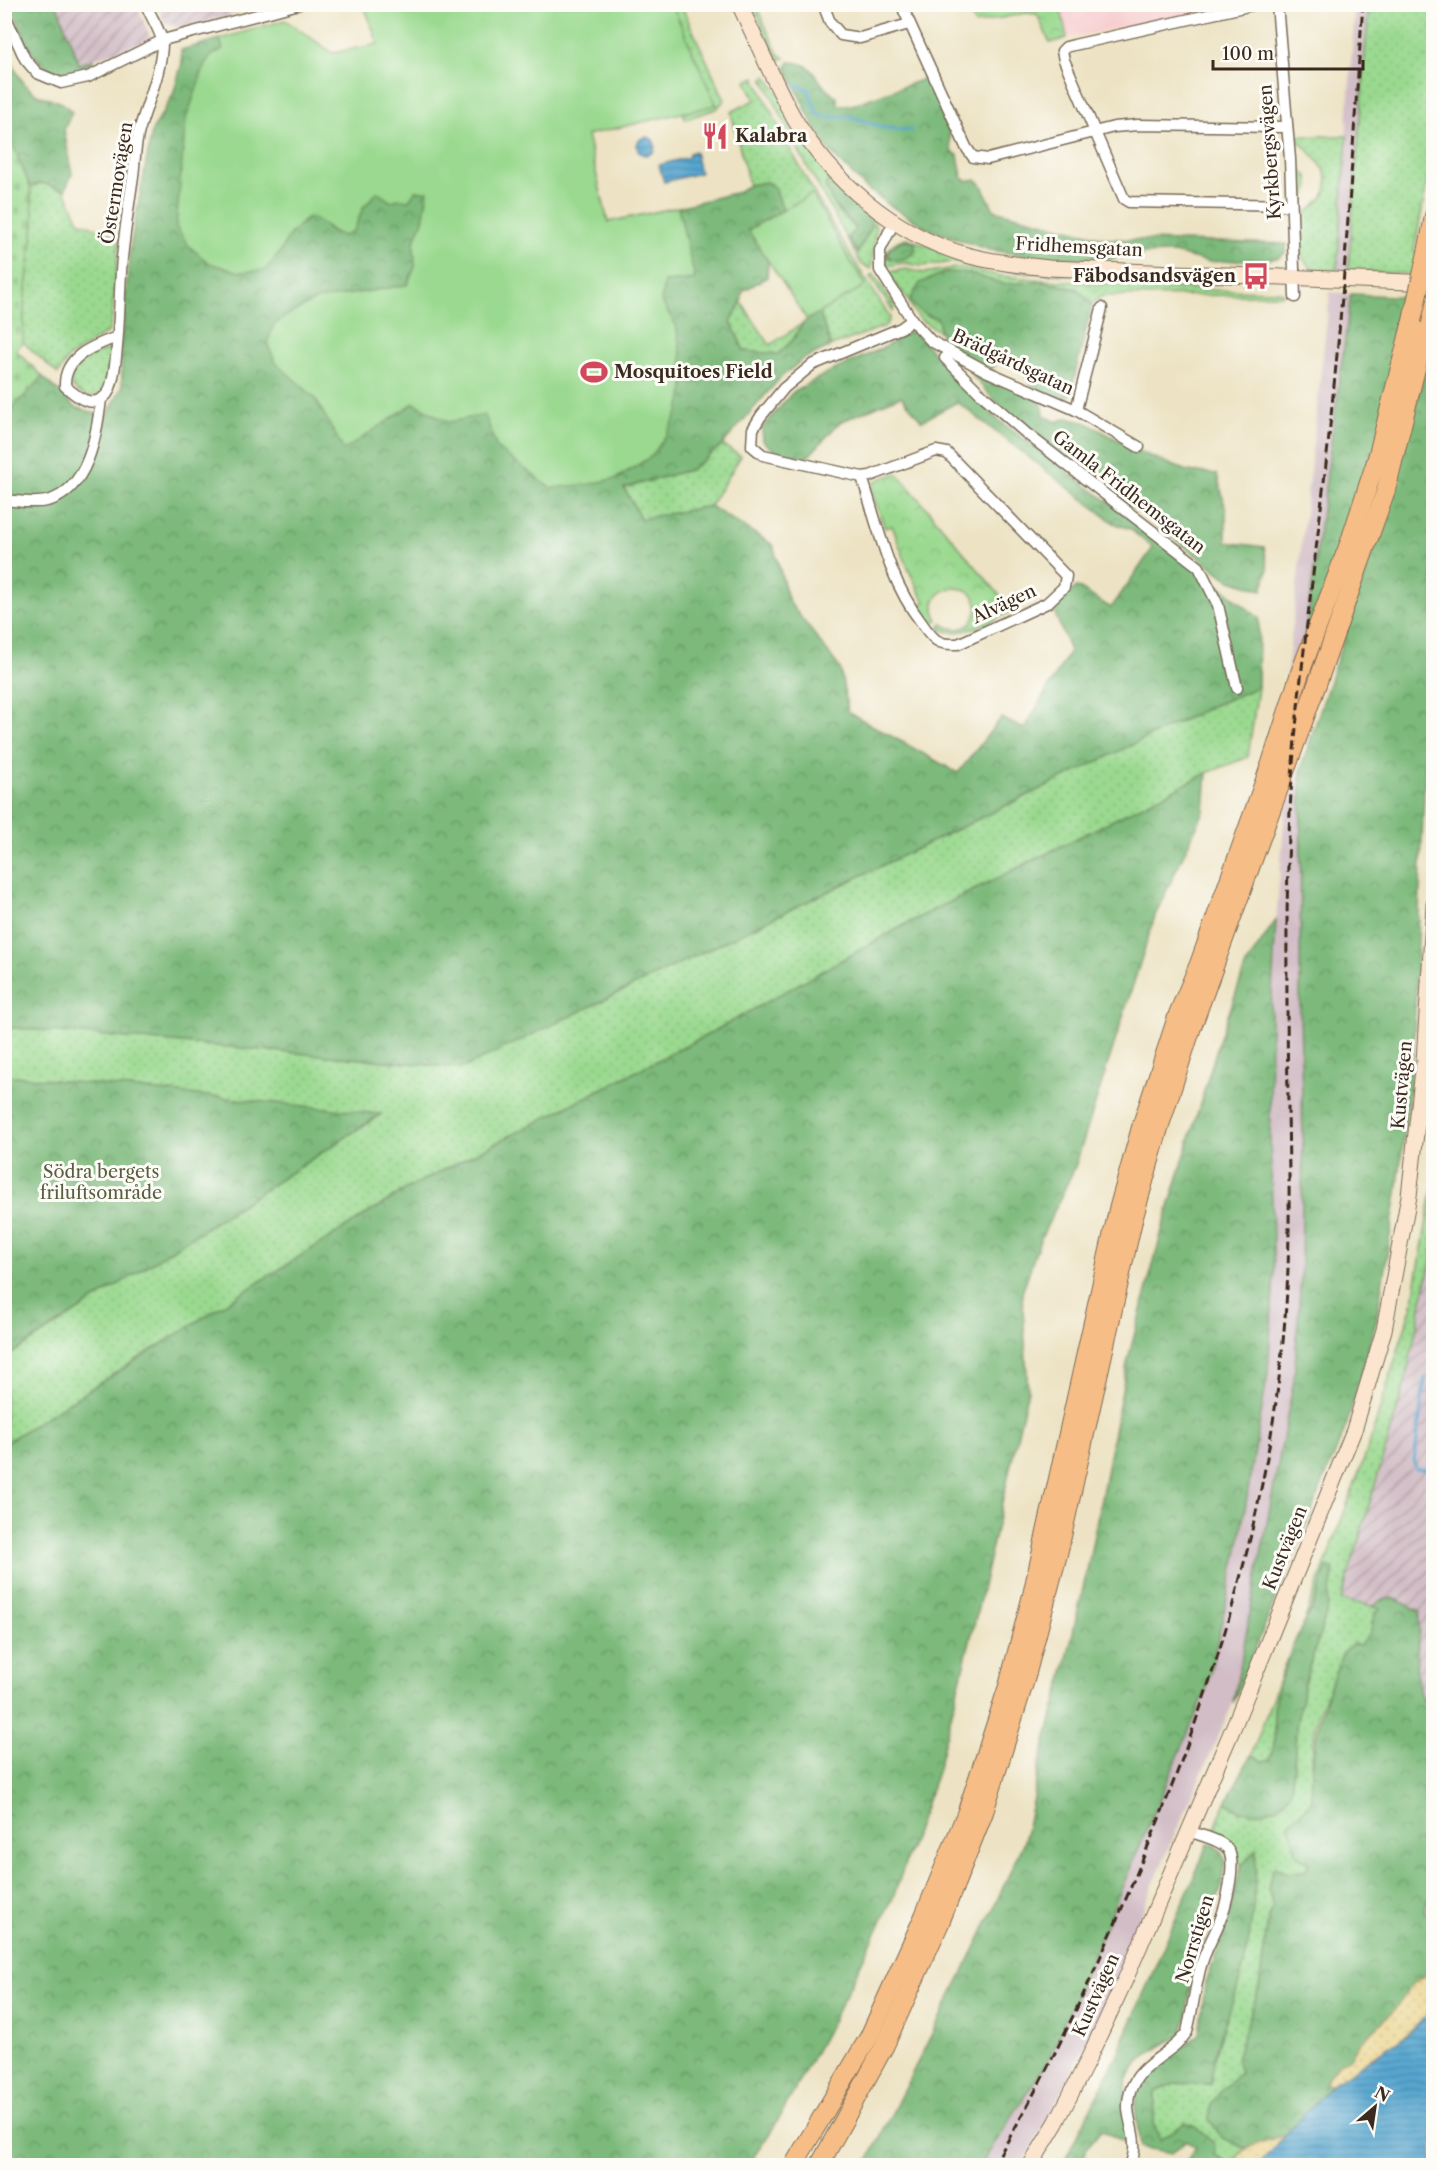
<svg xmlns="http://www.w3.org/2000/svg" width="1438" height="2170" viewBox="0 0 1438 2170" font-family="'Libre Caslon Text',serif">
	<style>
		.built { fill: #f7cfd1 }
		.industrial { fill: url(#industrial-furrows) }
		.railway { fill: #d2bdc6 }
		.grass { fill: url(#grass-dots); stroke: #6a8256; stroke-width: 1.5; fill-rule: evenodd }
		.forest { fill: url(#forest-crowns); stroke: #5b724c; stroke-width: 1.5 }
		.sand { fill: url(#sand-dots); stroke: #94825e; stroke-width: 1.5 }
		.cemetery { fill: url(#cemetery-stones); stroke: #6a8256; stroke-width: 1.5 }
		.park { fill: url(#park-crowns); stroke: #6a8256; stroke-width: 1.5 }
		.garden { fill: #9ad98f; stroke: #6a8256; stroke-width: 1.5 }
		.water { fill: url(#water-rules); stroke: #486877; stroke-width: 1.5 }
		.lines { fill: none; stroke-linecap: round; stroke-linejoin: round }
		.stream { stroke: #56a6d0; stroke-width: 3 }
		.street-casing { stroke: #796b58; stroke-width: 13 }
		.secondary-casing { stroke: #796b58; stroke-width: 17 }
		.highway-casing { stroke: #796b58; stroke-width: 20 }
		.street { stroke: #fff; stroke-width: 10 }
		.secondary { stroke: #fbe5cf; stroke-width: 15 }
		.highway { stroke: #f6be86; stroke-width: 18 }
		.rail { stroke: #3b2a1e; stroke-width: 3; stroke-dasharray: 9 4.5; stroke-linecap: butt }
		.highway-bridge-casing { stroke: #796b58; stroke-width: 20; stroke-linecap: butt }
		.highway-bridge { stroke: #f6be86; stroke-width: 18 }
		.labels { text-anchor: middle; stroke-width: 6; stroke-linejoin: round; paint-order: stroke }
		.poi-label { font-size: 18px; font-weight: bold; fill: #3b2a1e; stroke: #fdfcf7; text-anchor: start }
		.street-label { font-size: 18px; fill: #3b2a1e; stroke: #fdfcf7 }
		.park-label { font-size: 18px; fill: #585f40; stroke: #fdfcf7 }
	</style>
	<defs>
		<pattern id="industrial-furrows" width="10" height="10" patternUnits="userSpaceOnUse" patternTransform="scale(1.5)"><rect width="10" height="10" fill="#d2bdc6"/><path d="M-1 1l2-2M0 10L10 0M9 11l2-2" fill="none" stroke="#ac9aa0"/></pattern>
		<pattern id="grass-dots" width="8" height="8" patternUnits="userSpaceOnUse" patternTransform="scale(1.5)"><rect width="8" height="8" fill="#9ad98f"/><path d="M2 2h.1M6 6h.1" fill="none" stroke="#86ba7b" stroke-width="1.8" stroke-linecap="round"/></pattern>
		<pattern id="forest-crowns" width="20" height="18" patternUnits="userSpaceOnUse" patternTransform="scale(1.5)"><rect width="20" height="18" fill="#7bb97a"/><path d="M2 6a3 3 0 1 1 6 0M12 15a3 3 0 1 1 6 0" fill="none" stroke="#669763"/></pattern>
		<pattern id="sand-dots" width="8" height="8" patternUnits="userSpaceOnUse" patternTransform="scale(1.5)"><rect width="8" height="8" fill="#eeda9e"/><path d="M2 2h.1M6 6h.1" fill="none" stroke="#cdbb88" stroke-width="1.8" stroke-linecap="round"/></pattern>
		<pattern id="cemetery-stones" width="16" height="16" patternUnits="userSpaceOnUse" patternTransform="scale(1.5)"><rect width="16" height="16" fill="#9ad98f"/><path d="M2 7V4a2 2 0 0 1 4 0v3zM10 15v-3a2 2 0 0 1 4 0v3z" fill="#86ba7b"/></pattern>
		<pattern id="park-crowns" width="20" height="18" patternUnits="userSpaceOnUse" patternTransform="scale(1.5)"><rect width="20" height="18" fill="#9ad98f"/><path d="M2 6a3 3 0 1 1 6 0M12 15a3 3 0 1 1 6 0" fill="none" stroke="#86ba7b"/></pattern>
		<pattern id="water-rules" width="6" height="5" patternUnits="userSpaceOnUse" patternTransform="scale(1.5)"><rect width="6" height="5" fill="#56a6d0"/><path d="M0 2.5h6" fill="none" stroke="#4887a8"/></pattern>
	</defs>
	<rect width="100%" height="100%" fill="#fdfcf7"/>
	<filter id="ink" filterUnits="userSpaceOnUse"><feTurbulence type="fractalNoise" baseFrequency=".0167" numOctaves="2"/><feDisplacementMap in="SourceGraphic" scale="12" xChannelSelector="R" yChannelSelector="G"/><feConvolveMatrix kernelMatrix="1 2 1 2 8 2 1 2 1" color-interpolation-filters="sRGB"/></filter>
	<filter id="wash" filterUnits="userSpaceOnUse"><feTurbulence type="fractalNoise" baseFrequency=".008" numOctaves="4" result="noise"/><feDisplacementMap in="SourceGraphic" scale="24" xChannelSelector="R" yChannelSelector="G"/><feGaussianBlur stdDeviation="1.35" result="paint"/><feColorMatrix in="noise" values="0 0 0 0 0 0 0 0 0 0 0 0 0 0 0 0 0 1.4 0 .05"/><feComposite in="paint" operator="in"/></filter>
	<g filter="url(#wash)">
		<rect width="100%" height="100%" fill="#ede3c4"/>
		<polygon class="built" points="1060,5 1233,5 1067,38"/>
		<g class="industrial">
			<polygon points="57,5 137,5 151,39 79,64"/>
			<polygon points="158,5 268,5 190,26 177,27 164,22"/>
			<polygon points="1433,1250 1434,1956 1341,1600 1405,1383"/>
		</g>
		<g class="railway">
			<polygon points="1355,5 1369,5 1348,271 1337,271"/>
			<polygon points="1330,292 1351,294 1303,652 1284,701"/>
			<polygon points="1301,768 1300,1012 1303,1139 1301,1275 1294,1380 1233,1703 1162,1863 1130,1942 1112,1993 1049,2117 1022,2165 981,2166 1049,2058 1206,1691 1238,1550 1268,1373 1274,1275 1270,1134 1271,1010 1276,920 1285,812"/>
		</g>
		<g class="grass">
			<polygon points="672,5 681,5 725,100 716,109 685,119 683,113 716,104"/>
			<polygon points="752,5 756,5 778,54 785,58 778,60 776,57"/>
			<polygon points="1369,5 1433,5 1433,150 1414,252 1433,253 1433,275 1348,271"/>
			<path d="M766 76 874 219 876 229 871 269 861 264 795 144 763 78ZM829 180 867 213 855 250 852 235 856 228 836 209Z"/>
			<path d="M755 77C793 161 839 239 890 317L888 323 883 327 831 346 819 312 866 285 847 256 812 194 783 210 775 188 767 182 749 185 731 112 755 100 746 81Z"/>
			<path d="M1294 136H1347L1337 271C1329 271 1320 272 1313 269 1300 262 1292 231 1302 218 1312 205 1328 200 1327 181 1325 163 1305 148 1294 136Z"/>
			<polygon points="1300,169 1308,177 1309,189 1304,197 1300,199 1296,196 1295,172"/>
			<polygon points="41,183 65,190 79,221 119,238 112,318 109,331 68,358 58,374 23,342 24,304 34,223 30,187"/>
			<path d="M907 238 957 257 1016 270 1218 284 1017 272 955 262 921 266 904 263 887 266C883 250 892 241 907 238ZM902 240 914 242 916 251C907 258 901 261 890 259L887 254 890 249Z"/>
			<polygon points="955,268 966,268 1000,276 1045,280 1213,290 1279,291 1283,293 1282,295 1102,296 1092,304 1077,289 1044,282 1003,284 985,280 927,316 936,318 940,322 940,332 922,321 914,312 908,300 888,275 889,272 906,269 924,273"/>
			<polygon points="873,274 895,305 893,311 870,277"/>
			<polygon points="741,302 770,345 803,323 793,340 778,354 744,351 731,322"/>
			<path d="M109 349 111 352C108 374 105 416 72 387 68 360 88 357 109 349Z"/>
			<polygon points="722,445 741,456 710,506 641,519 624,488 692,469"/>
			<polygon points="1258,687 1248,757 1207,773 908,923 711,1033 408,1188 5,1443 5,1358 380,1115 5,1075 5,1027 463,1068 1212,706"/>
			<path d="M1433 1186V1250L1405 1383 1341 1600 1382 1608C1372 1616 1375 1627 1368 1636 1353 1655 1337 1676 1325 1697 1310 1725 1312 1771 1311 1802L1289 1824 1293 1840 1309 1862 1306 1870 1288 1873 1275 1867 1268 1888 1273 1907 1268 1920 1259 1988 1249 2022 1240 2073 1221 2091 1222 2138 1245 2148 1236 2158 1234 2165 1214 2155 1185 2123 1160 2141 1154 2125 1155 2092 1175 2083 1211 2084 1212 2069 1223 2028 1244 1965 1256 1850 1241 1866 1234 1844 1212 1834 1226 1802 1240 1812 1290 1793 1294 1769 1296 1727 1305 1681 1326 1614 1327 1568 1311 1610 1305 1618 1367 1451 1412 1305Z"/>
			<path d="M1287 1659 1275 1699 1274 1750 1269 1760 1262 1761 1254 1756 1250 1757C1264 1725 1273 1692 1287 1659Z"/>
		</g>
		<g class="forest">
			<path d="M11 5H57L79 64 94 60C89 64 83 69 78 71 36 85 22 32 11 5Z"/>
			<polygon points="220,39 223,49 211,56 279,254 290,234 309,216 318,219 333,234 354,230 363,208 377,192 390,201 399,199 408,201 415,191 428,191 423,221 414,242 415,267 407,285 316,300 300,384 315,398 344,449 414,403 448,422 485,414 497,448 617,478 652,456 684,388 681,354 676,325 661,301 664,282 695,279 678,207 738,192 749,185 766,182 775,188 783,210 748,230 768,261 767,277 743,291 741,302 731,322 744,351 778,354 793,340 803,323 819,312 831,346 803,359 780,378 722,445 692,469 624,488 641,519 710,506 773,545 789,602 840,668 848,712 958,773 1001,718 1024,729 1070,651 1052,606 1077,587 1111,608 1153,548 1130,529 1114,523 957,402 922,421 901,396 840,422 807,458 773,450 763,441 762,428 792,393 827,373 885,347 912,330 997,419 1208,576 1259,618 1258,687 1212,706 463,1068 5,1027 5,415 43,377 75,407 106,417 122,387 121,346 130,248 152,131 173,95 182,63 181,50"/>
			<path d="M4 41C11 60 17 81 35 93 50 102 58 96 72 112L64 130 72 174 65 190 41 183 30 187 5 126Z"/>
			<path d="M789 62C810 63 811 69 822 84 826 90 832 93 837 97L838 105H852L924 79C934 95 945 114 949 132 950 139 950 145 952 152L958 155 962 177 967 181 976 179 981 184 994 210 1107 239 1287 244 1285 253 1278 258 1209 262 1174 253 1135 254 1107 260 1037 257 990 250 957 239 929 229 891 206 866 188 829 151 815 129 786 68Z"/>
			<path d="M829 179C838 188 874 215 871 227 868 236 861 244 858 253L848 238 856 228C842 214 831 204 825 185Z"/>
			<path d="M902 240H908L914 242 916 251C908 258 901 261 891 259L887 254 890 249Z"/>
			<path d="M946 272 969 273 1003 284 1044 282 1077 289 1092 304 1070 396C1058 399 1033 391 1027 378 1021 367 1024 368 1014 358L1000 359 991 370C975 361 946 351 940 332 938 326 941 324 937 318 924 315 916 311 910 300L920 283Z"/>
			<polygon points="1351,294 1433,298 1371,460 1303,652"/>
			<polygon points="1433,341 1433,613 1429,668 1413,1060 1397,1193 1376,1322 1347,1424 1233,1703 1294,1380 1301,1275 1303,1139 1300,1012 1301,768 1392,493"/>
			<polygon points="978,371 1037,398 1043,407 1044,416 1057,422 1067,418 1087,423 1140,452 1187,471 1217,474 1226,510 1226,542 1264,547 1268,569 1262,590 1228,579 1004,411 972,375"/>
			<polygon points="1207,773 1204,811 1156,913 1075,1167 1038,1245 1022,1293 1028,1390 975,1621 937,1772 893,1898 836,2014 774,2127 748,2165 5,2165 5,1443 408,1188 711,1033 908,923"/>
			<polygon points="1276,920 1271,1010 1270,1134 1274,1275 1268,1373 1238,1550 1206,1691 1049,2058 981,2165 866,2165 979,1940 1024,1841 1040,1763 1060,1689 1087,1571 1128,1359 1163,1227 1220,1038 1246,965"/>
			<polygon points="5,1075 381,1114 5,1358"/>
			<path d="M1327 1567 1334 1569 1326 1614 1305 1681 1296 1727 1294 1769 1290 1793 1279 1807C1257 1815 1246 1816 1226 1802L1250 1757 1254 1756 1262 1761 1269 1760C1280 1740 1270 1717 1276 1696 1284 1666 1295 1637 1311 1611 1318 1598 1321 1581 1327 1567Z"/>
			<path d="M1393 1598 1420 1611 1416 1672 1420 1695 1433 1712 1434 1893 1428 1900 1424 1910 1433 1921V1956L1431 1959H1433V1973L1425 1975 1391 2014 1359 2044 1349 2059 1334 2071 1327 2079 1326 2084 1331 2085 1286 2135 1245 2148 1222 2138 1209 2119 1211 2104 1221 2091 1240 2073 1236 2058 1259 1988 1268 1920 1273 1907 1268 1888 1272 1870 1275 1867 1288 1873 1306 1870 1309 1862 1297 1856 1289 1824 1311 1802C1312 1755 1316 1719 1334 1675 1339 1663 1341 1652 1352 1644L1360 1645 1370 1633 1375 1613 1381 1608 1373 1606 1381 1600Z"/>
			<path d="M1208 1844 1215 1845 1221 1851 1225 1860 1221 1889 1191 1977 1187 2016 1181 2035C1118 2068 1121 2078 1130 2145L1101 2130 1087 2148 1079 2165 1062 2166 1114 2062Z"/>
			<path d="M1257 1849C1255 1887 1253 1926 1244 1964 1235 2005 1213 2042 1211 2084L1175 2083 1155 2092 1154 2125 1160 2140 1185 2123 1195 2127 1215 2144 1214 2155 1234 2165H1184L1196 2147 1186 2140 1172 2153 1140 2147 1135 2107 1137 2089 1148 2074 1199 2034 1205 1985 1226 1927 1241 1866Z"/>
		</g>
		<g class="sand">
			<polygon points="1433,1973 1433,2010 1408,2034 1331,2085 1326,2084 1327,2079 1339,2063 1349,2059 1359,2044 1391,2014 1414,1983 1425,1975"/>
			<path d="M1286 2135 1258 2165 1234 2166C1239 2144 1268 2141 1286 2135Z"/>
		</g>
		<polygon class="cemetery" points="5,126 30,187 34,223 24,304 23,342 16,350 43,377 5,415"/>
		<g class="park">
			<polygon points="967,5 1060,5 1067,38 1050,43 1037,14 1025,13 975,24"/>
			<path d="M897 473 1013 611C990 621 965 639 939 629L942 624C953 631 968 631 974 618 992 576 916 580 938 620L934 622C927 620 922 613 918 606L925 602 909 571 892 526 885 528 871 490C873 478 887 477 897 473Z"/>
		</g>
		<g class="garden">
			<path d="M364 5H672L716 105 587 135 608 222 678 207 695 279 664 282 661 301 676 325 681 354 684 387 679 411 666 435 652 456 617 478 590 484 551 488 497 448 485 415 448 422 414 403 344 450 315 398 276 363 267 343 274 325 286 316 316 300 407 285 415 267 414 242 423 221 428 191H415L408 201 399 199 390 201 377 192 363 208 354 230 344 236C327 232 325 220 308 217L290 234 279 254 265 270 240 272 209 263 189 246 176 227 186 119 206 62 211 56 223 49 220 39 285 20 333 53 378 44Z"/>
			<polygon points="812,194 847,256 866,285 807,320 748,230"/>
		</g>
		<g class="water">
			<circle cx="646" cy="146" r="9"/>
			<polygon points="695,151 700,173 664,182 659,165 689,157 689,153"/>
			<polygon points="1433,2010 1433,2165 1258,2165 1331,2085 1408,2034"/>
		</g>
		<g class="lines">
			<g class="stream">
				<polyline points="796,87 800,86 808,89 816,111 819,115 828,117 852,117 884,128 911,130"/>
				<polyline points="1425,1378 1414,1463 1416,1469 1434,1471"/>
				<polyline points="1433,1696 1434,1690"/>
			</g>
		</g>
	</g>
	<g filter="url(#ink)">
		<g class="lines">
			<defs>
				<g id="street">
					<polyline points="823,4 830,22 841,35 860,38 909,24"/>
					<polyline points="901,4 966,147 973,157 988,159 1114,127 1138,125 1286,127"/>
					<polyline points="1257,4 1074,45 1066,47 1062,51 1064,60 1124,199 1129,202 1291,205"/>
					<polyline points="1277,4 1290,159 1295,297"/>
					<polyline points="4,13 25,59 37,73 61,83 88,77 163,40 299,4"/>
					<polyline points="894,222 880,250 880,270 912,320 931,341 988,372 1076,410 1139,447"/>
					<path d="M117 337C93 346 64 356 65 386 76 396 93 411 107 394 120 377 119 284 122 258 125 230 129 203 133 176 135 161 135 145 139 131 147 102 162 72 162 42 162 33 149 14 146 4"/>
					<polyline points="945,358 980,393 1027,434 1199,567 1218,605 1237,688"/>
					<polyline points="1076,410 1102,308"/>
					<path d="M862 477 870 476 936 451 947 453 1066 576 1064 587 1047 603 958 644C950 644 943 645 936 640 930 635 925 628 921 622 889 581 878 526 862 477L763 455 752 446 753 429 761 416 784 388 812 365 901 328 912 320"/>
					<path d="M4 500C18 501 33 504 47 501 88 491 97 434 101 399"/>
					<path d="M1130 2166C1133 2158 1135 2151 1134 2143 1133 2125 1124 2111 1130 2092 1139 2062 1171 2056 1187 2032 1192 2011 1195 1990 1200 1969 1204 1952 1213 1938 1219 1923 1226 1907 1236 1866 1229 1851 1224 1840 1199 1835 1188 1831"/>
				</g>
				<g id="secondary">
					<path d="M739 4C758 43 774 83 795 120 832 181 894 233 963 254 990 262 1021 265 1049 268L1434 283"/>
					<polyline points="1030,2166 1056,2123 1086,2064 1126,1978 1236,1721 1354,1430 1384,1330 1409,1196 1424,1061 1434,904"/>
				</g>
				<g id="highway">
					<polyline points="1428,248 1434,216"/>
					<polyline points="793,2166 869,2037 924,1916 966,1814 984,1760 1008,1686 1032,1595 1118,1210 1142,1124 1178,1014 1199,964 1271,763 1300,673 1349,544 1377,458 1412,321"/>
					<polyline points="819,2166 885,2045 939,1925 984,1812 1025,1680 1058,1554 1133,1220 1159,1128 1192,1027 1317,684 1386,490 1434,295"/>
				</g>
			</defs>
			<use href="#street" class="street-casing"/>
			<use href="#secondary" class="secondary-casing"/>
			<use href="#highway" class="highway-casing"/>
			<use href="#street" class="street"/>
			<use href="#secondary" class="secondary"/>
			<use href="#highway" class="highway"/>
			<path class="rail" d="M993 2166C1049 2072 1094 1975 1136 1875 1212 1694 1270 1515 1285 1318 1291 1247 1289 1177 1288 1106 1287 1002 1285 897 1291 793 1299 663 1320 535 1332 405 1346 272 1353 138 1363 4"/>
			<defs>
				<polyline id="highway-bridge" points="1412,321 1428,248"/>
			</defs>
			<use href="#highway-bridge" class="highway-bridge-casing"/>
			<use href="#highway-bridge" class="highway-bridge"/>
		</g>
	</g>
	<defs>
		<symbol id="restaurant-bare" viewBox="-9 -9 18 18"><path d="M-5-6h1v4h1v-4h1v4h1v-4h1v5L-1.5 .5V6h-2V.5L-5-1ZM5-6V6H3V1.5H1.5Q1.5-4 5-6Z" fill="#d1495b" stroke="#fdfcf7" stroke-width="2.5" paint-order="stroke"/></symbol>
		<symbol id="bus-bare" viewBox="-9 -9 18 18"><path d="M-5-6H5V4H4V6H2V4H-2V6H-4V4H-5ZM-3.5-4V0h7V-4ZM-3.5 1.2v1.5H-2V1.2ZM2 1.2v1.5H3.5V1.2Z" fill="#d1495b" stroke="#fdfcf7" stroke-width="2.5" paint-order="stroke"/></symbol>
		<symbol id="stadium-bare" viewBox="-9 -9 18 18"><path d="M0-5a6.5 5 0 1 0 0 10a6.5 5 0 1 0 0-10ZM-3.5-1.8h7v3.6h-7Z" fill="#d1495b" stroke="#fdfcf7" stroke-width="2.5" paint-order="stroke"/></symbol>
	</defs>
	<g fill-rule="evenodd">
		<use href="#restaurant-bare" x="696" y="117" width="38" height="38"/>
		<use href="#bus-bare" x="1237" y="257" width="38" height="38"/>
		<use href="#stadium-bare" x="575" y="353" width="38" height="38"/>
	</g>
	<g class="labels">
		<g class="poi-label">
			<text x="735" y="142">Kalabra</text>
			<text x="1236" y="282" text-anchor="end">Fäbodsandsvägen</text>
			<text x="614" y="378">Mosquitoes Field</text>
		</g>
		<g class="street-label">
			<text transform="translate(1270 152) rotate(-94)" y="6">Kyrkbergsvägen</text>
			<text transform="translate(117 183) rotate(-81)" y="6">Östermovägen</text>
			<text transform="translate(1079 247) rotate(3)" y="6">Fridhemsgatan</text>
			<text transform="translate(1013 362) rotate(25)" y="6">Brädgårdsgatan</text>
			<text transform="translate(1129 492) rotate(38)" y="6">Gamla Fridhemsgatan</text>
			<text transform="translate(1004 604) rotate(-25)" y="6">Alvägen</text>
			<text transform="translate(1402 1085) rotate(-85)" y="6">Kustvägen</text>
			<text transform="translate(1285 1548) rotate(-68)" y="6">Kustvägen</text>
			<text transform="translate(1195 1939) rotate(-73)" y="6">Norrstigen</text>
			<text transform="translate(1096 1995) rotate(-66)" y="6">Kustvägen</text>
		</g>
		<g class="park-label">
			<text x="101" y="1178">Södra bergets<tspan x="101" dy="21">friluftsområde</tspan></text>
		</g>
	</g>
	<rect width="1438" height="2170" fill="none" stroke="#fdfcf7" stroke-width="24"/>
	<g transform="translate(1375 2107) rotate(29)" stroke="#fdfcf7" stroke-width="4.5" paint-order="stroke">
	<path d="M0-4.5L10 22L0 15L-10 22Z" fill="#3b2a1e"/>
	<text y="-9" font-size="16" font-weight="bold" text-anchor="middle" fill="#3b2a1e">N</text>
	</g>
	<path d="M1213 60v9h150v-9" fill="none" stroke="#3b2a1e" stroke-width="3"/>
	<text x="1222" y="60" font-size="18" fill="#3b2a1e" stroke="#fdfcf7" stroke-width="4.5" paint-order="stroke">100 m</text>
</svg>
